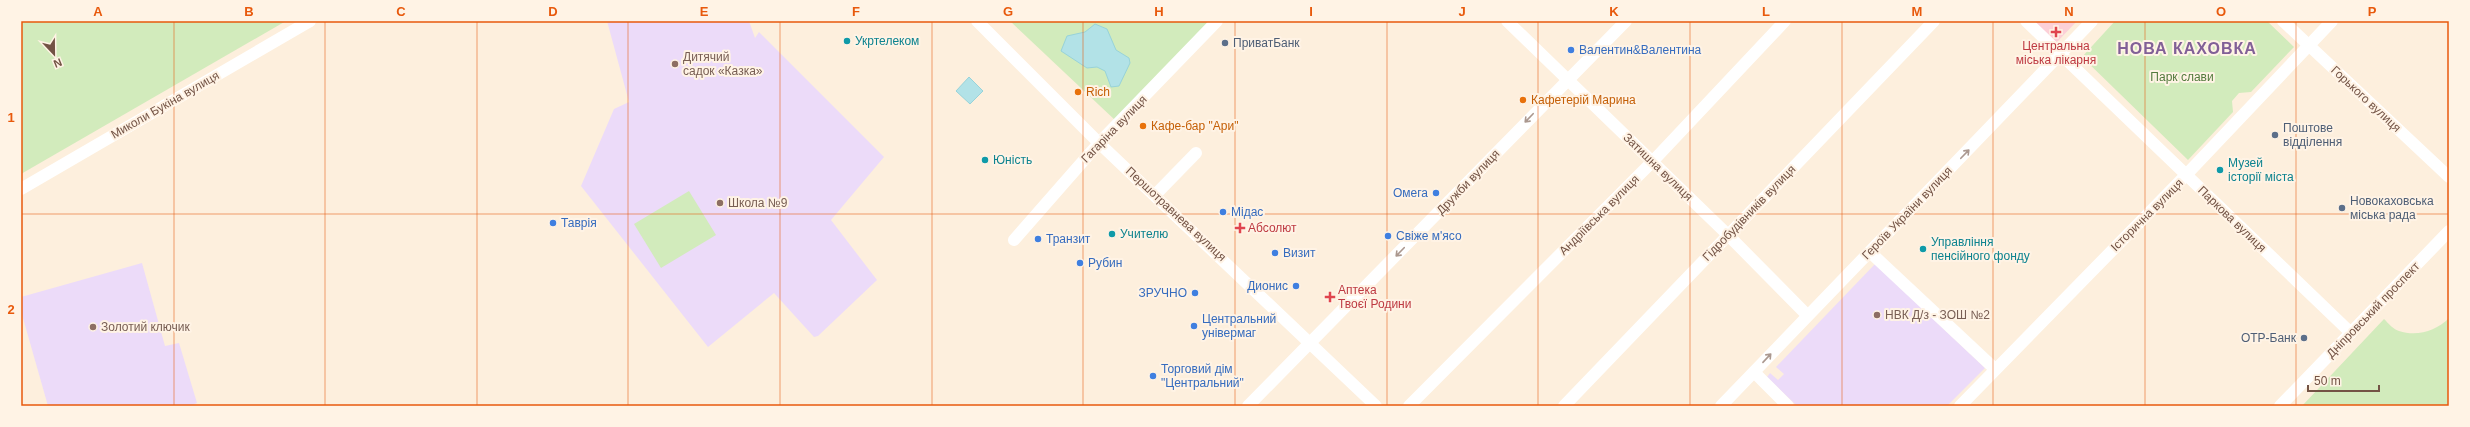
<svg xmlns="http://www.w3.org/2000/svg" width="2470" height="427" viewBox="0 0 2470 427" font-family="Helvetica,sans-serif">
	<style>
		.education { fill: #ecdbf9 }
		.medical { fill: #fcd0d8 }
		.green { fill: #d2ebbc }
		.water { fill: #b2e2e7; stroke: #98d3d9 }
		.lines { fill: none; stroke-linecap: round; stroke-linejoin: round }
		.minor { stroke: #fff; stroke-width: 12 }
		.oneway { stroke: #ab988f }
		.grid { fill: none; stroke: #e8590c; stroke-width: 1; stroke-opacity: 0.55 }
		.health-dot { fill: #e0444e; stroke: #fff3e5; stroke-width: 1.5 }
		.culture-dot { fill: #0f9aa8; stroke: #fff3e5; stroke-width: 1.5 }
		.service-dot { fill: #5c6f8a; stroke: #fff3e5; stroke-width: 1.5 }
		.shop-dot { fill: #3f7fe0; stroke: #fff3e5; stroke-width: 1.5 }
		.education-dot { fill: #8d6e63; stroke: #fff3e5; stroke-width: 1.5 }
		.food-dot { fill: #e8710a; stroke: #fff3e5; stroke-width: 1.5 }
		.labels { text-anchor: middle; stroke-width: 4; stroke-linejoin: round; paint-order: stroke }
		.culture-label { font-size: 12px; fill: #0d838f; stroke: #fff3e5; text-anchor: start }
		.service-label { font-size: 12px; fill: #4e5e75; stroke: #fff3e5; text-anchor: start }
		.health-label { font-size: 12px; fill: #be3a42; stroke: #fff3e5; text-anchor: start }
		.shop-label { font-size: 12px; fill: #366cbe; stroke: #fff3e5; text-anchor: start }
		.education-label { font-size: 12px; fill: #785e54; stroke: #fff3e5; text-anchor: start }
		.park-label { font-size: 12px; fill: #537a3d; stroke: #fff3e5 }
		.food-label { font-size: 12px; fill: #c56008; stroke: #fff3e5; text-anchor: start }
		.street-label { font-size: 12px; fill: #735345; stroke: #fff3e5 }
		.district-label { font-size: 16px; font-weight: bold; letter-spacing: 1px; fill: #816097; stroke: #fff3e5 }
		.neatline { fill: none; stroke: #e8590c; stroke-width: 1.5 }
		.grid-label { font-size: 13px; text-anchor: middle; font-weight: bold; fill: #e8590c }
	</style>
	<rect width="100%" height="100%" fill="#fdefdd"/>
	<g class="education">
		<polygon points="607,21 749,21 755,38 759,32 884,157 831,220 877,280 818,336 814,337 774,293 708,347 581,186 614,109 629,102"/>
		<polygon points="142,263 165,346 179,343 197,403 190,406 48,406 21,311 21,297"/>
		<polygon points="1875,264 1985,368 1947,406 1797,406 1767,377 1770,373 1778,380 1784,374 1776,367"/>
	</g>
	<polygon class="medical" points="2033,21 2077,21 2056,43"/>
	<g class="green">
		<polygon points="21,21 286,21 21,174"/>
		<polygon points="1010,21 1212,21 1116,121"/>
		<polygon points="2115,21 2267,21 2294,47 2251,92 2239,93 2232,101 2233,112 2188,160 2082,57"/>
		<polygon points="689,191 716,235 661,268 634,224"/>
		<path d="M2449 318V406H2302L2384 319C2388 323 2394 330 2399 331 2417 337 2436 331 2449 318Z"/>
	</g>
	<g class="water">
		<polygon points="1095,24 1107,29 1116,50 1129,58 1130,63 1119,86 1111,87 1105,71 1097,67 1087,68 1061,51 1067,36 1085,32"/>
		<polygon points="969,77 983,91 970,104 956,91"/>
	</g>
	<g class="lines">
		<g class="minor">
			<polyline points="977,21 1099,143 1376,406"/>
			<polyline points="1507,21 1728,235 1807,315"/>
			<polyline points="2026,21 2351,333"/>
			<polyline points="2283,21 2449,177"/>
			<polyline points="21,189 310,21"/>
			<polyline points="1156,194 1196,153"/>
			<polyline points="1014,240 1099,143 1217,21"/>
			<polyline points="1870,252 1995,369"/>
			<polyline points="1754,372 1788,406"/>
			<polyline points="1248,406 1626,21"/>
			<polyline points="1409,406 1653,161 1785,21"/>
			<polyline points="1564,406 1934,21"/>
			<polyline points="1721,406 2092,21"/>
			<polyline points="1960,406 2186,175 2332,21"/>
			<polyline points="2280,406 2449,231"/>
		</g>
	</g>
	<defs><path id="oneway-shaft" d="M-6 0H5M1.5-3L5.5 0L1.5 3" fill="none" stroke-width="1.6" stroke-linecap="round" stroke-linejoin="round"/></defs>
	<g class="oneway">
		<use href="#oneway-shaft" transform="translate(1529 118) rotate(134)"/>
		<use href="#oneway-shaft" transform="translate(1965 154) rotate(-46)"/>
		<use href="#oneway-shaft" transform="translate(1400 252) rotate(134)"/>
		<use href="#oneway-shaft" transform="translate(1767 358) rotate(-47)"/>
	</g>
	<path class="grid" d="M174 21V406M325 21V406M477 21V406M628 21V406M780 21V406M932 21V406M1083 21V406M1235 21V406M1387 21V406M1538 21V406M1690 21V406M1842 21V406M1993 21V406M2145 21V406M2296 21V406M21 214H2449"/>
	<g class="health-dot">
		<path d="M2054 26h4v4h4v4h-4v4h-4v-4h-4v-4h4z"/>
		<path d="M1238 222h4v4h4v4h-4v4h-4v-4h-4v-4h4z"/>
		<path d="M1328 291h4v4h4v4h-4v4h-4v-4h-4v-4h4z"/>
	</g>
	<g class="culture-dot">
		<circle cx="847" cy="41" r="4"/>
		<circle cx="985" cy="160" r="4"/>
		<circle cx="2220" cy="170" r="4"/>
		<circle cx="1112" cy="234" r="4"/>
		<circle cx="1923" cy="249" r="4"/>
	</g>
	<g class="service-dot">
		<circle cx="1225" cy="43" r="4"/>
		<circle cx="2275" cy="135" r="4"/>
		<circle cx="2342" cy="208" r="4"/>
		<circle cx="2304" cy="338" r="4"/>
	</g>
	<g class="shop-dot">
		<circle cx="1571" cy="50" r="4"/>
		<circle cx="1436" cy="193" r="4"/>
		<circle cx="1223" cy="212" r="4"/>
		<circle cx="553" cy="223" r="4"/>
		<circle cx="1388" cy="236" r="4"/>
		<circle cx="1038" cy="239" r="4"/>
		<circle cx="1275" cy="253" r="4"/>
		<circle cx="1080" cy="263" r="4"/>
		<circle cx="1296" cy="286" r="4"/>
		<circle cx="1195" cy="293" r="4"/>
		<circle cx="1194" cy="326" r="4"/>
		<circle cx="1153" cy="376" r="4"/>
	</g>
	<g class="education-dot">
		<circle cx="675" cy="64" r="4"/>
		<circle cx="720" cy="203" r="4"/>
		<circle cx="1877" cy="315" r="4"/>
		<circle cx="93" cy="327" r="4"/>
	</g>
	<g class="food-dot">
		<circle cx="1078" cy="92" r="4"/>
		<circle cx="1523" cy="100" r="4"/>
		<circle cx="1143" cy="126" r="4"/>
	</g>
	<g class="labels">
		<g class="culture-label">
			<text x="855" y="45">Укртелеком</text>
			<text x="993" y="164">Юність</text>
			<text x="2228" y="167">Музей<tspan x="2228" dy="14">історії міста</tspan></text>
			<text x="1120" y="238">Учителю</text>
			<text x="1931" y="246">Управління<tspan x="1931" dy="14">пенсійного фонду</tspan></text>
		</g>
		<g class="service-label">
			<text x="1233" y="47">ПриватБанк</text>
			<text x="2283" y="132">Поштове<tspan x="2283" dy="14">відділення</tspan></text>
			<text x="2350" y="205">Новокаховська<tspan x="2350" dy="14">міська рада</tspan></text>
			<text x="2296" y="342" text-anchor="end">ОТР-Банк</text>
		</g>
		<g class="health-label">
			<text x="2056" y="50" text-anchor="middle">Центральна<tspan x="2056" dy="14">міська лікарня</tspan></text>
			<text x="1248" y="232">Абсолют</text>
			<text x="1338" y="294">Аптека<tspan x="1338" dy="14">Твоєї Родини</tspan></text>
		</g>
		<g class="shop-label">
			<text x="1579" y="54">Валентин&amp;Валентина</text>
			<text x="1428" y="197" text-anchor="end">Омега</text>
			<text x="1231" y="216">Мідас</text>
			<text x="561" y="227">Таврія</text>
			<text x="1396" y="240">Свіже м'ясо</text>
			<text x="1046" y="243">Транзит</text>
			<text x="1283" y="257">Визит</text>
			<text x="1088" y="267">Рубин</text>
			<text x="1288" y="290" text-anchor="end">Дионис</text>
			<text x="1187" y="297" text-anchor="end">ЗРУЧНО</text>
			<text x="1202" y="323">Центральний<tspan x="1202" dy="14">універмаг</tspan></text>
			<text x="1161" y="373">Торговий дім<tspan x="1161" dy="14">"Центральний"</tspan></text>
		</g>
		<g class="education-label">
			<text x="683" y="61">Дитячий<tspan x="683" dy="14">садок «Казка»</tspan></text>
			<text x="728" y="207">Школа №9</text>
			<text x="1885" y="319">НВК Д/з - ЗОШ №2</text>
			<text x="101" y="331">Золотий ключик</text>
		</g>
		<g class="park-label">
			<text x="2182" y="81">Парк слави</text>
		</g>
		<g class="food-label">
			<text x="1086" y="96">Rich</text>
			<text x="1531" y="104">Кафетерій Марина</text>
			<text x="1151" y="130">Кафе-бар "Ари"</text>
		</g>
		<g class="street-label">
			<text transform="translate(2366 99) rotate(43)" y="4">Горького вулиця</text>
			<text transform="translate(165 105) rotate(-30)" y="4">Миколи Букіна вулиця</text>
			<text transform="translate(1114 129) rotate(-46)" y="4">Гагаріна вулиця</text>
			<text transform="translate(1658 167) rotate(44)" y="4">Затишна вулиця</text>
			<text transform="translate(1468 182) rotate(-46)" y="4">Дружби вулиця</text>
			<text transform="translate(1749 213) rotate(-46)" y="4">Гідробудівників вулиця</text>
			<text transform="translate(1907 213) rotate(-46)" y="4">Героїв України вулиця</text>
			<text transform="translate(1176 214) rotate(43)" y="4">Першотравнева вулиця</text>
			<text transform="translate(1599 215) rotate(-45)" y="4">Андріївська вулиця</text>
			<text transform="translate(2147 215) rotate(-45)" y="4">Історична вулиця</text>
			<text transform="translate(2232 219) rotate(44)" y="4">Паркова вулиця</text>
			<text transform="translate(2373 310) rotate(-46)" y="4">Дніпровський проспект</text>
		</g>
		<g class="district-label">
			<text x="2187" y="54">НОВА КАХОВКА</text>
		</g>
	</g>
	<rect width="2470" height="427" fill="none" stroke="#fff3e5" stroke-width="44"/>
	<g transform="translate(54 54) rotate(158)" stroke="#fff3e5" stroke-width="3" paint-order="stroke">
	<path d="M0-3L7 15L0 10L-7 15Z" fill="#735345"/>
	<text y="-6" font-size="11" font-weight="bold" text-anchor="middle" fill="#735345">N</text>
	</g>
	<path d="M2308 385v6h71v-6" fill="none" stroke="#735345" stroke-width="2"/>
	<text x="2314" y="385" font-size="12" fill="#735345" stroke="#fff3e5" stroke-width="3" paint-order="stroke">50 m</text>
	<rect x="22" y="22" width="2426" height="383" class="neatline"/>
	<g class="grid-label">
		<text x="98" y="16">A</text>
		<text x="249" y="16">B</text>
		<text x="401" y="16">C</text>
		<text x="553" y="16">D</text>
		<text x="704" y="16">E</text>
		<text x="856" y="16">F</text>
		<text x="1008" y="16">G</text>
		<text x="1159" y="16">H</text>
		<text x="1311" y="16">I</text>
		<text x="1462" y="16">J</text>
		<text x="1614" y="16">K</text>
		<text x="1766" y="16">L</text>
		<text x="1917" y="16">M</text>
		<text x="2069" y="16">N</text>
		<text x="2221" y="16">O</text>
		<text x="2372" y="16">P</text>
		<text x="11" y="122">1</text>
		<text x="11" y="314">2</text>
	</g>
</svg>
